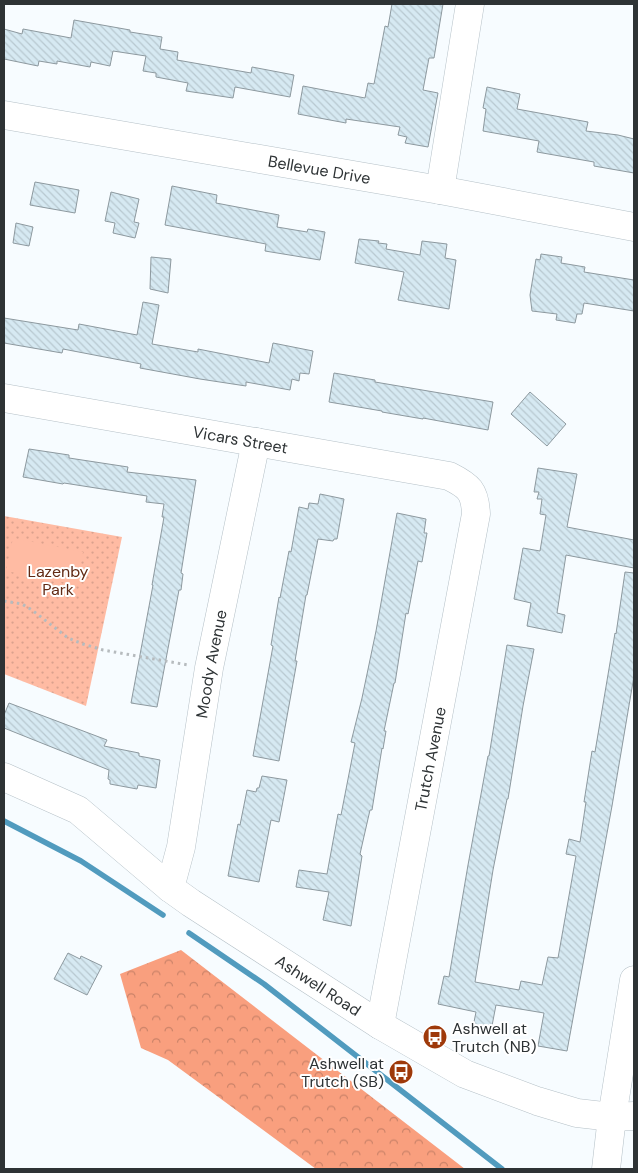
<svg xmlns="http://www.w3.org/2000/svg" width="638" height="1173" viewBox="0 0 638 1173" font-family="'DM Sans',sans-serif">
	<style>
		.forest { fill: url(#forest-crowns) }
		.park { fill: url(#park-dots) }
		.pitch { fill: #ffbba3 }
		.lines { fill: none; stroke-linecap: round; stroke-linejoin: round }
		.stream { stroke: #519bbe; stroke-width: 5.5 }
		.building { fill: url(#building-back-hatch); stroke: #8d999f }
		.minor-casing { stroke: #b5c0c7; stroke-width: 29 }
		.path { stroke: #b6bbbe; stroke-width: 3; stroke-dasharray: 2.5 4; stroke-linecap: butt }
		.minor { stroke: #fff; stroke-width: 28 }
		.labels { text-anchor: middle; stroke-width: 4; stroke-linejoin: round; paint-order: stroke }
		.street-label { font-size: 16px; fill: #2e3335; stroke: #fff }
		.park-label { font-size: 16px; fill: #622a14; stroke: #fff }
		.poi-label { font-size: 16px; fill: #2e3335; stroke: #fff; text-anchor: start }
	</style>
	<defs>
		<pattern id="forest-crowns" width="20" height="18" patternUnits="userSpaceOnUse" patternTransform="scale(1.25)"><rect width="20" height="18" fill="#f99f7e"/><path d="M2 6a3 3 0 1 1 6 0M12 15a3 3 0 1 1 6 0" fill="none" stroke="#ca8268"/></pattern>
		<pattern id="park-dots" width="8" height="8" patternUnits="userSpaceOnUse" patternTransform="scale(1.25)"><rect width="8" height="8" fill="#ffbba3"/><path d="M2 2h.1M6 6h.1" fill="none" stroke="#dba18d" stroke-width="1.8" stroke-linecap="round"/></pattern>
		<pattern id="building-back-hatch" width="6" height="6" patternUnits="userSpaceOnUse" patternTransform="scale(1.25)"><rect width="6" height="6" fill="#d6e9f2"/><path d="M-1 5l2 2M0 0l6 6M5-1l2 2" fill="none" stroke="#b8c8d0"/></pattern>
	</defs>
	<rect width="100%" height="100%" fill="#f7fcff"/>
	<polygon class="forest" points="181,950 465,1169 316,1169 168,1060 141,1048 120,974"/>
	<polygon class="park" points="4,516 122,537 86,706 4,674"/>
	<polygon class="pitch" points="13,538 83,552 77,585 6,571"/>
	<g class="lines">
		<g class="stream">
			<polyline points="4,821 81,861 163,915"/>
			<polyline points="189,933 264,984 502,1169"/>
		</g>
	</g>
	<g class="building">
		<polygon points="392,4 443,4 434,58 429,58 423,90 438,93 428,147 405,143 407,137 398,135 400,127 346,119 346,123 298,114 303,86 365,98 368,83 374,84 385,26 388,27"/>
		<polygon points="74,20 130,30 130,32 162,37 160,49 178,52 177,60 251,73 252,67 294,75 290,97 235,87 233,98 186,91 188,83 156,77 156,73 143,71 146,56 113,51 110,66 91,62 90,67 57,61 57,64 39,61 38,66 4,59 4,29 22,34 23,29 71,38"/>
		<polygon points="487,87 520,94 517,109 588,122 586,131 618,135 634,139 634,173 594,166 594,162 537,152 539,141 483,131 486,109 483,108"/>
		<polygon points="35,182 79,190 75,213 30,205"/>
		<polygon points="172,186 217,195 216,203 279,215 277,227 307,232 308,229 325,232 320,260 265,251 266,244 165,225"/>
		<polygon points="111,192 139,199 134,222 139,223 135,238 113,233 115,223 105,221"/>
		<polygon points="16,223 33,227 29,246 13,243"/>
		<polygon points="359,239 379,241 378,243 387,244 386,249 420,255 422,241 447,244 445,258 456,260 449,309 398,300 404,272 355,263"/>
		<polygon points="541,254 562,257 561,263 585,267 584,272 634,280 634,311 584,303 582,314 577,314 575,323 556,320 557,314 532,311 530,295 536,259 540,260"/>
		<polygon points="151,257 171,259 168,293 150,289"/>
		<polygon points="143,302 159,305 152,344 198,352 198,349 269,363 273,343 313,351 309,374 300,373 299,381 292,379 290,390 246,382 246,386 200,379 140,368 141,364 63,349 62,353 4,343 4,318 78,330 79,324 137,335"/>
		<polygon points="334,373 375,380 375,382 493,402 488,430 423,418 423,419 382,412 382,411 329,402"/>
		<polygon points="530,392 566,424 547,446 511,414"/>
		<polygon points="29,449 69,455 69,458 128,467 127,472 196,480 181,573 183,574 181,590 179,590 157,707 131,703 153,585 152,585 164,517 162,517 164,504 146,502 147,496 64,483 63,484 23,477"/>
		<polygon points="538,468 577,474 567,527 634,540 634,568 566,555 557,613 565,615 562,633 527,626 531,603 514,599 523,548 540,551 546,515 540,514 542,499 537,499 539,492 534,492"/>
		<polygon points="320,494 344,499 337,539 334,539 333,541 318,539 307,595 306,595 295,661 297,661 279,761 253,756 273,646 271,645 279,597 280,598 289,551 291,552 299,507 308,509 309,503 318,504"/>
		<polygon points="397,513 426,519 424,533 427,533 422,562 418,561 408,614 406,613 395,683 394,683 384,731 386,731 383,749 382,748 372,810 370,810 360,854 362,856 351,926 323,920 329,892 296,887 299,870 327,874 338,814 341,815 355,743 351,742 362,698 376,631"/>
		<polygon points="625,572 634,573 634,676 612,806 567,1051 538,1046 544,1013 496,1005 491,1031 473,1027 476,1012 438,1004 444,976 449,977 468,865 488,756 489,756 507,645 534,649 523,706 508,799 507,799 493,870 475,982 519,990 521,981 542,985 548,957 558,958 576,856 566,854 569,839 580,842 586,802 584,802 592,751 595,752 615,633 616,634"/>
		<polygon points="9,703 107,740 104,746 139,753 139,756 160,760 156,788 138,785 137,789 110,784 110,780 108,779 109,770 4,728 4,715"/>
		<polygon points="262,776 287,780 279,822 271,820 259,882 228,876 238,824 240,825 247,790 256,792 257,788 259,788"/>
		<polygon points="68,953 80,959 81,956 102,966 87,995 54,979"/>
	</g>
	<g class="lines">
		<defs>
			<g id="minor">
				<path id="s1" d="M4 115 440 190 634 227"/>
				<polyline points="440,190 470,4"/>
				<path id="s2" d="M4 398 449 476C469 486 475 491 476 514L380 1025"/>
				<path id="s3" d="M4 777 78 810 170 888 191 903 380 1025 465 1074 537 1101 577 1113 612 1117 634 1116"/>
				<path id="s4" d="M170 888 181 847 209 668 256 442"/>
				<polyline points="606,1169 612,1117 634,980"/>
			</g>
		</defs>
		<use href="#minor" class="minor-casing"/>
		<polyline class="path" points="4,601 22,604 32,610 68,638 83,644 103,650 188,665"/>
		<use href="#minor" class="minor"/>
	</g>
	<defs>
		<symbol id="bus-disc" viewBox="-11 -11 22 22"><circle r="9.5" fill="#9e390a" stroke="#fff"/><path d="M-5-6H5V4H4V6H2V4H-2V6H-4V4H-5ZM-3.5-4V0h7V-4ZM-3.5 1.2v1.5H-2V1.2ZM2 1.2v1.5H3.5V1.2Z" fill="#fff"/></symbol>
	</defs>
	<g fill-rule="evenodd">
		<use href="#bus-disc" x="421" y="1023" width="28" height="28"/>
		<use href="#bus-disc" x="387" y="1058" width="28" height="28"/>
	</g>
	<g class="labels">
		<g class="street-label">
			<text dy="6" stroke="none"><textPath href="#s1" startOffset="320">Bellevue Drive</textPath></text>
			<text dy="6" stroke="none"><textPath href="#s2" startOffset="240">Vicars Street</textPath></text>
			<text dy="6" stroke="none"><textPath href="#s4" startOffset="228">Moody Avenue</textPath></text>
			<text transform="translate(430 759) rotate(-79)" y="6">Trutch Avenue</text>
			<text dy="6" stroke="none"><textPath href="#s3" startOffset="379">Ashwell Road</textPath></text>
		</g>
		<g class="park-label">
			<text x="58" y="577">Lazenby<tspan x="58" dy="18">Park</tspan></text>
		</g>
		<g class="poi-label">
			<text x="452" y="1034">Ashwell at<tspan x="452" dy="18">Trutch (NB)</tspan></text>
			<text x="384" y="1069" text-anchor="end">Ashwell at<tspan x="384" dy="18">Trutch (SB)</tspan></text>
		</g>
	</g>
	<rect width="638" height="1173" fill="none" stroke="#2e3335" stroke-width="10"/>
</svg>
